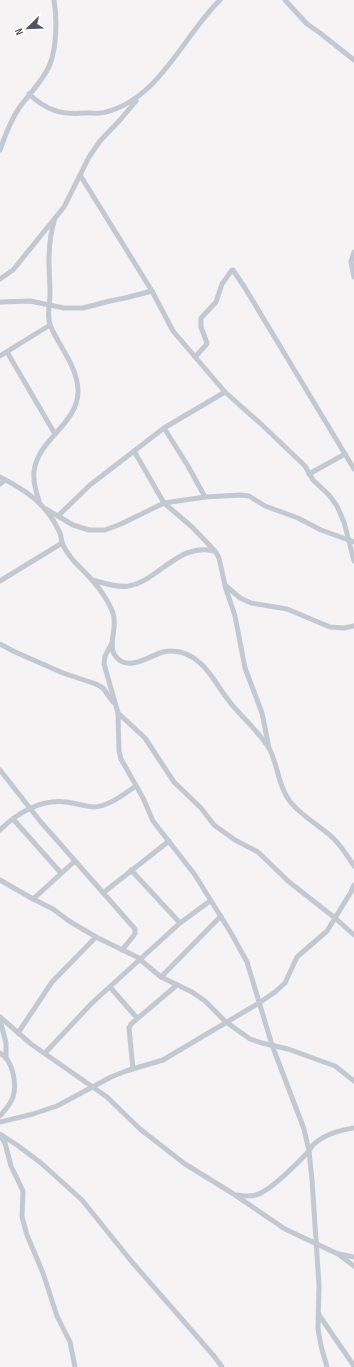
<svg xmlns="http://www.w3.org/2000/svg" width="354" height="1367" viewBox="0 0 354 1367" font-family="'Sofia Sans Condensed',sans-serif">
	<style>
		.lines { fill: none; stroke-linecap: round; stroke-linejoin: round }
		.minor { stroke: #c1cad2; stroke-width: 5 }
	</style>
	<rect width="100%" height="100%" fill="#f5f3f3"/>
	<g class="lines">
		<g class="minor">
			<polyline points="285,0 307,24 320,33 354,60"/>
			<path d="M29 94C47 111 62 115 85 113 92 113 100 114 106 112 160 98 183 36 220 0"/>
			<path d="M0 150C5 136 10 121 19 108 29 94 44 80 50 64 57 46 57 18 54 0"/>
			<polyline points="80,175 152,291 173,331 225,392 261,424 305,466 313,480 329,495 337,506 344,522 354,561"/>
			<polyline points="354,252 351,262 354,277"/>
			<polyline points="0,279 13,270 64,207 89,157 100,141 120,120 136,101"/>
			<polyline points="0,302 30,301 64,308 83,308 110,301 125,298 152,291"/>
			<polyline points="7,352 55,434"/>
			<polyline points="0,356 50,325"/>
			<polyline points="195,357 206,345 207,343 201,327 201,318 216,302 222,284 232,270 233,270 245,288 354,469"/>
			<polyline points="164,428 188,466 205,497"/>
			<polyline points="134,451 164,503 192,527 215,551 219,558 225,585 232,591 240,598 251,603 287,609 330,627 344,628 354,626"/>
			<polyline points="309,474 345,454"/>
			<path d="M0 477C25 490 46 503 59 531 61 534 61 538 62 542 64 549 69 555 73 560 79 567 86 573 92 580 101 590 108 600 113 613 118 627 108 643 114 654 126 674 149 656 163 652 177 649 190 654 200 663 212 673 219 689 229 701 241 717 260 732 270 750 278 766 278 785 289 800 298 814 322 827 334 839 342 847 348 857 354 866"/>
			<polyline points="0,484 5,480"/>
			<path d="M39 501C36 492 33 482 34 472 37 439 79 424 78 390 77 366 60 348 51 327 46 316 50 305 50 294 50 282 49 271 49 260 49 246 51 231 55 218"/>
			<polyline points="46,509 73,525 89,530 105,530 121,524 164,503 205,497 241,495 249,496 265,506 298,518 321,530 354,542"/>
			<polyline points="58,516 90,485 164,428 225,392"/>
			<path d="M92 580C104 583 117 588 129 586 159 580 179 542 214 551"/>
			<polyline points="0,581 62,543"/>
			<polyline points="225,586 235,616 245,668 262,713 269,748"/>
			<polyline points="112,643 105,656 104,664 118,713 119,751 121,759 143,798 153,821 195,875 231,933 247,962 272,1045 304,1129 309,1151 312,1180 319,1285 318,1329 321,1346 327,1367"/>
			<polyline points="0,644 13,651 63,673 96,684 103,688 113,702"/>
			<polyline points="118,713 145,738 174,782 201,808 214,825 235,840 258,852 288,881 335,918 354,935"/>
			<polyline points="0,770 40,821 135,929 135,934 122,950"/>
			<polyline points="13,819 61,873"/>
			<path d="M0 830C17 813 41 799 66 802 74 803 84 806 93 807 108 807 124 794 136 786"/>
			<polyline points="131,870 180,923"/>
			<polyline points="0,880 33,899 53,909 69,921 96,937 137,957 161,977 192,992 205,1001 226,1022 250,1039 262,1043 288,1049 335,1066 354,1081"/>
			<polyline points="103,893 169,841"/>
			<polyline points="33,899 75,861"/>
			<polyline points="161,977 221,916"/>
			<polyline points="110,987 137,1018"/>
			<polyline points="0,1017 31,1044 107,1097 140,1129 185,1164 232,1193 285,1229 338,1254 354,1266"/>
			<polyline points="0,1020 6,1043 6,1058"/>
			<polyline points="18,1033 52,982 96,937"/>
			<path d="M0 1053C13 1060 17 1084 13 1097 11 1104 5 1110 0 1116"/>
			<polyline points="45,1053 92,1003 180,923 210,901"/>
			<polyline points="133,1069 129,1028 131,1024 177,985"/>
			<polyline points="0,1122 33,1114 57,1106 111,1077 126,1071 163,1060 259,1003 275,992 285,983 297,957 327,931 351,892 354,885"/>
			<polyline points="0,1134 17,1145 41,1163 82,1200 132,1262 214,1356 222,1367"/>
			<polyline points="1,1137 5,1143 11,1166 23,1191 22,1217 27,1235 43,1273 57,1316 70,1342 75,1367"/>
			<path d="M237 1195C244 1196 249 1197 256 1195 270 1191 298 1163 308 1152 310 1149 312 1146 314 1144 324 1135 341 1130 354 1128"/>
			<polyline points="339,1254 354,1257"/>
			<polyline points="319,1315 354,1366"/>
		</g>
	</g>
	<g transform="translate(28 28) rotate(247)" stroke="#ffffff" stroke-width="3" paint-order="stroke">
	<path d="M0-3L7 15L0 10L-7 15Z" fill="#4a5661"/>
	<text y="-6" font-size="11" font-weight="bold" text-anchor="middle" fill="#4a5661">N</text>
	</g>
</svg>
